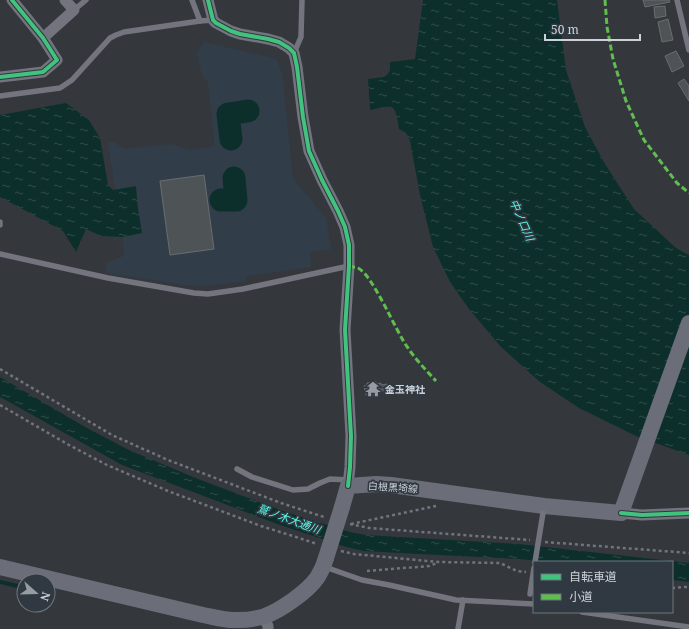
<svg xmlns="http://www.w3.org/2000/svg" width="689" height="629" viewBox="0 0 689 629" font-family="'Noto Serif','Noto Sans JP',serif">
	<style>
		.built { fill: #313e4a }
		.water { fill: url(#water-ripples) }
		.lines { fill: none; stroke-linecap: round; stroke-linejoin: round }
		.stream { stroke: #0d2f2b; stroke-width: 4 }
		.river { stroke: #0d2f2b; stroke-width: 23 }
		.building { fill: #4e5356; stroke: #696d70 }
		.path { stroke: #71747b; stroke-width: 2.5; stroke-dasharray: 3 3; stroke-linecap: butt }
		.lane { stroke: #73747e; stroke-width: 5.5 }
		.street { stroke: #73747e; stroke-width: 11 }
		.secondary { stroke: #6b6e78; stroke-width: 16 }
		.lane-bridge { stroke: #73747e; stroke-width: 5.5 }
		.secondary-bridge { stroke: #6b6e78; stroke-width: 16 }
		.quiet { stroke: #5fbe4e; stroke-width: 3; stroke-dasharray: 6 3; stroke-linecap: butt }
		.cycleway-casing { stroke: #303841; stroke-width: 6 }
		.cycleway { stroke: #40c37c; stroke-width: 4 }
		.labels { text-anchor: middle; stroke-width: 3.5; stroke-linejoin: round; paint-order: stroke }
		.poi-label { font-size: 10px; font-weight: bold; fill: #cdd2d8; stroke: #303841; text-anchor: start }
		.street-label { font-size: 10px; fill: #cdd2d8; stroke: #303841 }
		.water-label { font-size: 11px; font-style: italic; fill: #5cf9e5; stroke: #303841 }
	</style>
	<defs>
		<pattern id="water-ripples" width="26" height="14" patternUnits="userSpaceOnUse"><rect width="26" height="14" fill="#0d2f2b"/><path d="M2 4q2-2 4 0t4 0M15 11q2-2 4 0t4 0" fill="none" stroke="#2f4c49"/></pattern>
	</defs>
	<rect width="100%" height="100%" fill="#34383d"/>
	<polygon class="built" points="204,42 276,59 282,73 293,179 326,218 331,249 310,252 311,267 246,276 246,281 205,286 184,285 107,273 105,263 124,256 123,237 108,143 114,142 124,149 171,144 190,150 215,146 208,82 202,75 197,53"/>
	<g class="water">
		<path d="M423 0H557L566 70 585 127 605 164 634 209 676 248 689 255V455L636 436 579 408 540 382 501 347 469 309 450 282 433 247 420 195 410 141 406 133 399 129C395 102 394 105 370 110L368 79 384 77 388 74 390 70V62L415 59Z"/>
		<polygon points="66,103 89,120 100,138 108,185 113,190 136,186 138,209 142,233 123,237 101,236 86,229 76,252 63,231 0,197 0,115"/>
		<polygon points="0,377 87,428 129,450 198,479 286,512 350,532 366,535 519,544 689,563 689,582 672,580 672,562 547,562 519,559 418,554 364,551 346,547 280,525 122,465 0,397"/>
	</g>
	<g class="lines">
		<polyline class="stream" points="0,582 22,587"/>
		<g class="river">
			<polyline points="231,139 228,114 248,111"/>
			<polyline points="221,200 236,200 234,178"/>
		</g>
	</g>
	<g class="building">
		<polygon points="643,0 669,0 670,2 645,7"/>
		<polygon points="665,6 666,16 655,18 654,7"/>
		<polygon points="668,19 673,40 662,42 658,22"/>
		<polygon points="676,51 684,66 672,72 665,56"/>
		<polygon points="684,79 689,86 689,101 678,83"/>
		<polygon points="204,175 214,249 170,255 160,181"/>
		<polygon points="376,382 377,384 381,383 381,385 387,384 388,390 382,390 383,392 378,393 379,394 369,396 369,395 366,395 364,386 367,385 367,383"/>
	</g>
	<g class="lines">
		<g class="path">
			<polyline points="0,369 112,435 168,460 281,503 324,517"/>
			<polyline points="0,405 69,445 107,465 168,491 261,526 296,537 317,544"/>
			<polyline points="350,524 369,528 530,540"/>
			<polyline points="351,524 436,506"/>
			<polyline points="545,542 689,553"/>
			<polyline points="341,551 354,554 438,562 500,563 517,571 526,572"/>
			<polyline points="367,571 429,566 437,563"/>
			<polyline points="672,588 684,587 689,587"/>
		</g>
		<g class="lane">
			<polyline points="192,0 200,21"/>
			<polyline points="677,0 689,50"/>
			<polyline points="74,10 86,0"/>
			<polyline points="294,53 301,37 302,0"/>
			<polyline points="0,96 60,88 72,80 110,38 116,35 124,32 200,21 213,20"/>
			<polyline points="0,222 0,225"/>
			<polyline points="0,254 108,278 194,293 208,294 243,289 349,266"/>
			<polyline points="237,469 252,477 293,490 308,489 320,483 330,479 349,480"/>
			<polyline points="325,567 362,580 389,585 456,600 534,604"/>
			<polyline points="582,612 689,627"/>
			<polyline points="458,629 463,600"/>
		</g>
		<g class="street">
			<polyline points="208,0 213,20 216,23 231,31 240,34 268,39 279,42 289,48 294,53 297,67 303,117 309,151 322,180 338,211 345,227 349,245 349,266 345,330 351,436 350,467 348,486"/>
			<polyline points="43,38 74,10 65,0"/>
			<polyline points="0,77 43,72 57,60 43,38 12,0"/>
			<polyline points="621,513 642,515 689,513"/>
			<polyline points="263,616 268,626 268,629"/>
		</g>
		<g class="secondary">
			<polyline points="342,507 348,486 376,484 391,485 544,506 621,513 689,323"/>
			<path d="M0 567 203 615C214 617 226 621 237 620 246 620 256 619 265 616 281 610 307 592 317 578 321 572 324 565 326 558"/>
		</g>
		<g class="lane-bridge">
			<polyline points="535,562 543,513"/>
			<polyline points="530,594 534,568"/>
		</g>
		<polyline class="secondary-bridge" points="326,558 342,507"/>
		<g class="quiet">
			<polyline points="605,0 607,27 613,59 626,101 644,140 677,183 689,193"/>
			<path d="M349 266C352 267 356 267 358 268 373 275 396 332 408 348 416 360 426 370 436 381"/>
		</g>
		<defs>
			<g id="cycleway">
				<polyline points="208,0 213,20 216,23 231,31 240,34 268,39 279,42 289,48 294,53 297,67 303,117 309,151 322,180 338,211 345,227 349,245 349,266 345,330 351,436 350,467 348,486"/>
				<polyline points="0,77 43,72 57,60 43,38 12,0"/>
				<polyline points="621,513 642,515 689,513"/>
			</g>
		</defs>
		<use href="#cycleway" class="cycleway-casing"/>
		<use href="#cycleway" class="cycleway"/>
	</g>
	<defs>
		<symbol id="temple-bare" viewBox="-9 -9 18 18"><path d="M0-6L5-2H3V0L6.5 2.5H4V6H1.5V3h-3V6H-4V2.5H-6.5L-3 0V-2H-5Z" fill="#979ca2" stroke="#303841" stroke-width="2.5" paint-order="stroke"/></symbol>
	</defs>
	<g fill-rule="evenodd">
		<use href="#temple-bare" x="362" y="378" width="22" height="22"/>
	</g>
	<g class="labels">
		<g class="poi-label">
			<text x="385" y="393">金玉神社</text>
		</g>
		<g class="street-label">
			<text transform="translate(393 487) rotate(4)" y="4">白根黒埼線</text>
		</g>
		<g class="water-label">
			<text transform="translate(522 220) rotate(66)" y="4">中ノ口川</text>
			<text transform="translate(289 519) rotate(20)" y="4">鷲ノ木大通川</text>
		</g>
	</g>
	<rect x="533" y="561" width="140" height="52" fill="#303841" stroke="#6f767d"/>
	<rect x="541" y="574" width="20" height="6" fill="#40c37c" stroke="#6f767d"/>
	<text x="569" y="581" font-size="12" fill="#cdd2d8">自転車道</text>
	<rect x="541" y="594" width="20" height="6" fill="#5fbe4e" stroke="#6f767d"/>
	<text x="569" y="601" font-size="12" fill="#cdd2d8">小道</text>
	<g transform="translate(36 593) rotate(110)"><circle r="19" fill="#303841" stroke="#6f767d"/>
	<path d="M0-3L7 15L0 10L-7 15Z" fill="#979ca2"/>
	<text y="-6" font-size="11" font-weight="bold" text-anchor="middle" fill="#cdd2d8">N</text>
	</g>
	<path d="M545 34v6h95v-6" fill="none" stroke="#cdd2d8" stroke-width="2"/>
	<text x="551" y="34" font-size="12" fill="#cdd2d8" stroke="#303841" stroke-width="3" paint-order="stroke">50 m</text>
</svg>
